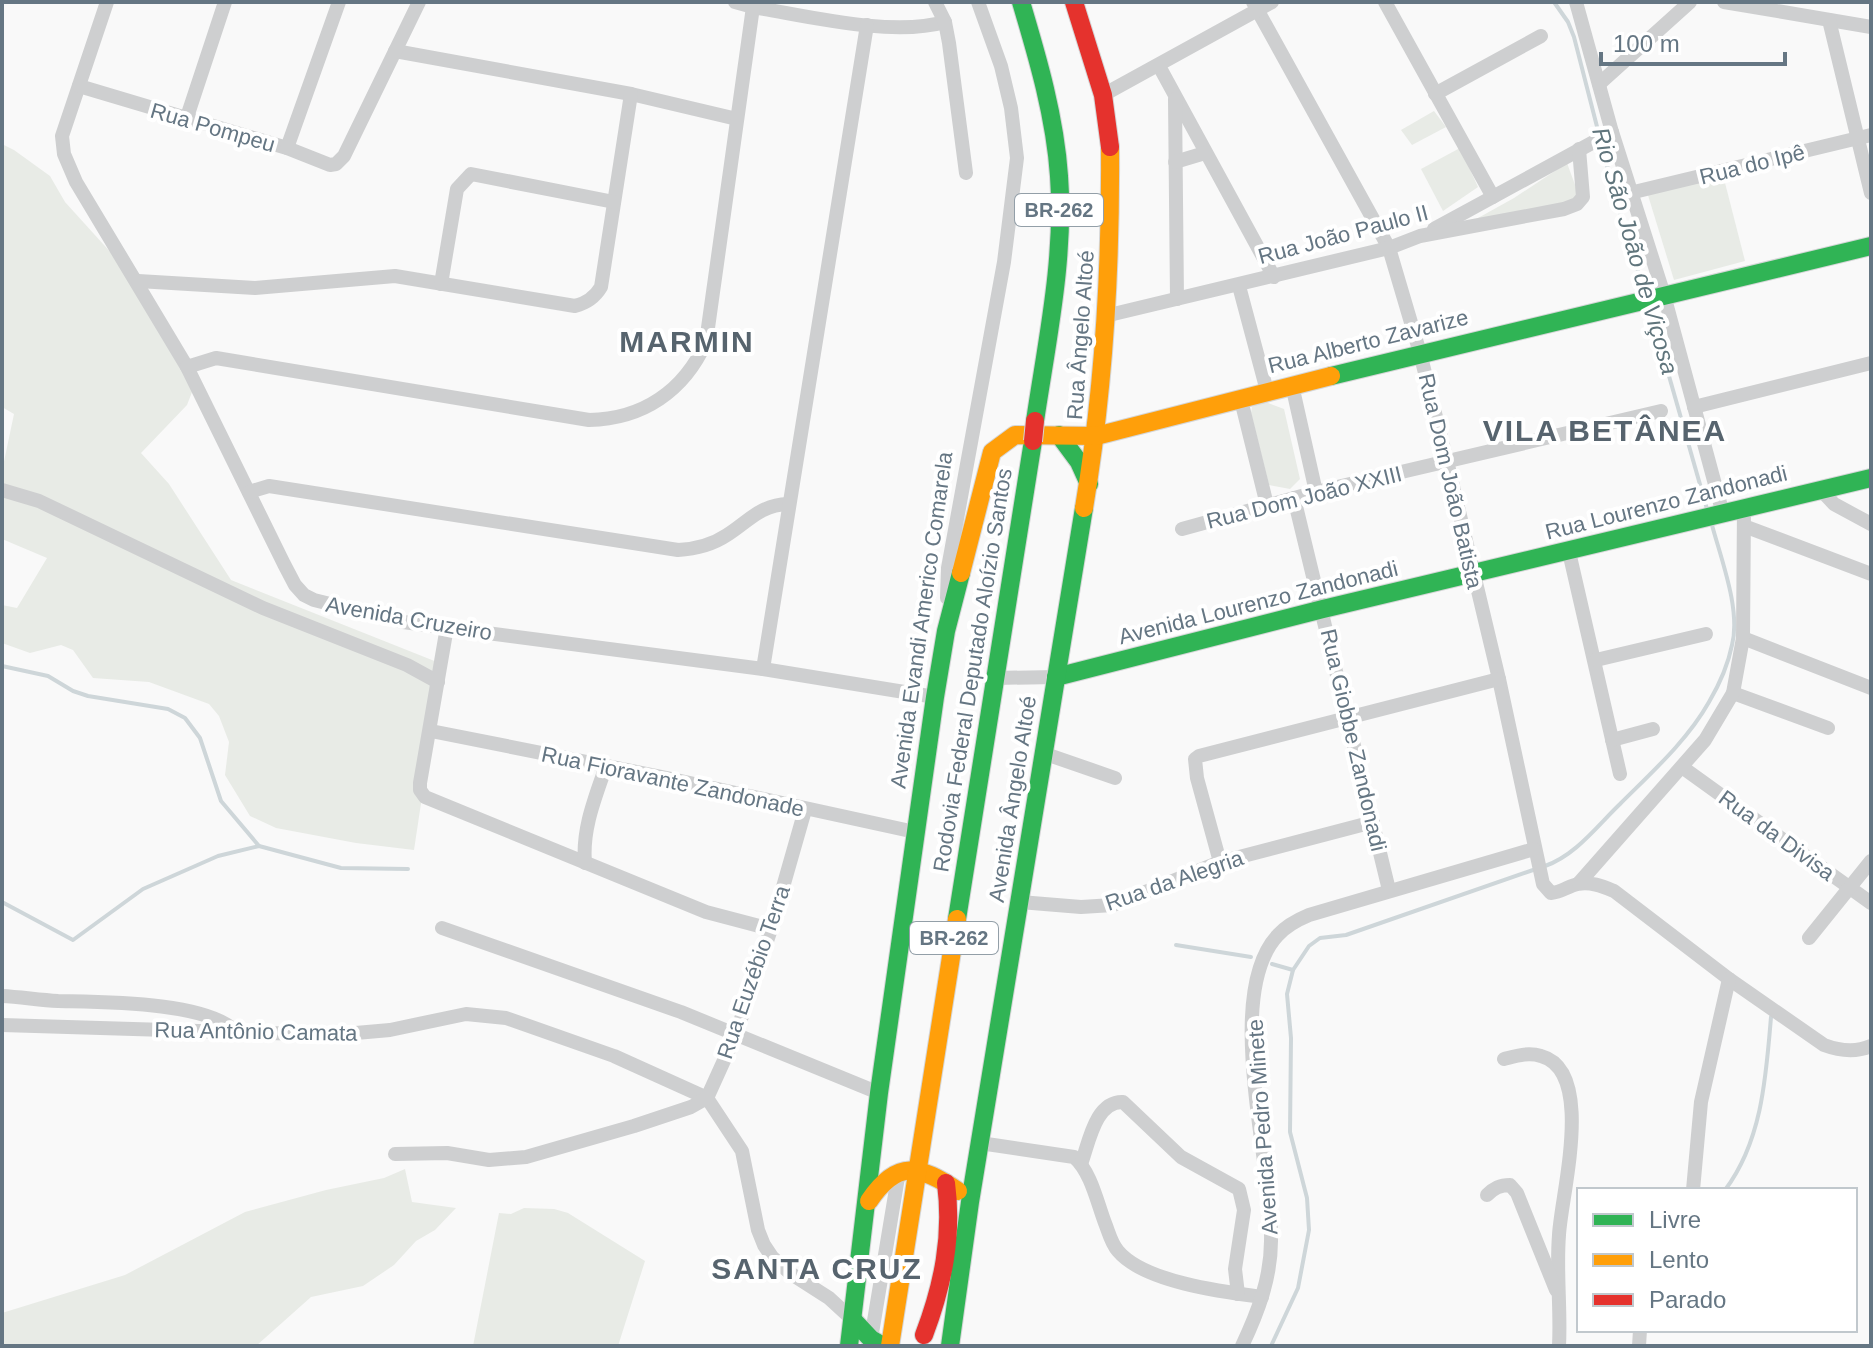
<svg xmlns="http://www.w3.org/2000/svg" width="1873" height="1348" viewBox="0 0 1873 1348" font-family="Arial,sans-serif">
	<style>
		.green { fill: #e8ebe6 }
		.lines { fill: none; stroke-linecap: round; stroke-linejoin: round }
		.stream { stroke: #ced6d9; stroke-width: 4 }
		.fast-casing { stroke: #d5d6d7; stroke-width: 20 }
		.slow-casing { stroke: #d5d6d7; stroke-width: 20 }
		.jam-casing { stroke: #d5d6d7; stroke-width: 20 }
		.street { stroke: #cecfd0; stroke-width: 14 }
		.fast { stroke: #30b455; stroke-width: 18 }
		.slow { stroke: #ff9f0a; stroke-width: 18 }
		.jam { stroke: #e5322d; stroke-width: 18 }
		.jam-bridge-casing { stroke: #d5d6d6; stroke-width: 20; stroke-linecap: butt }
		.jam-bridge { stroke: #e5322d; stroke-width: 18 }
		.labels { text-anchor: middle; stroke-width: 8; stroke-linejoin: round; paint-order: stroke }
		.shield { fill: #fff; stroke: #939fa8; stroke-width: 2 }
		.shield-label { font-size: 20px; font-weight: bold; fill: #657683 }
		.street-label { font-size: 22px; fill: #657683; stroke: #fff }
		.water-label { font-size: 24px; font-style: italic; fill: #60757c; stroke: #fff }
		.district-label { font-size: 30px; font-weight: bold; letter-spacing: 2px; fill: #57646e; stroke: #fff }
	</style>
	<rect width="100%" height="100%" fill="#f9f9f9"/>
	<g class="green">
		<polygon points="1434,111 1446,127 1412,145 1401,130"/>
		<polygon points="2,144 14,150 50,176 65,202 123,266 194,387 187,405 141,453 169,484 231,580 442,664 414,850 356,843 276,828 250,816 225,775 229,742 219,716 209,704 149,682 93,678 73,650 61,645 30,653 2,643 2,605 17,608 47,558 2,539 2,471 14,414 2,407"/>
		<polygon points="1460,148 1478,187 1443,211 1421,169"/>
		<polygon points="1567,163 1578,193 1576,200 1469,223 1514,198"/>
		<polygon points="1723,175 1745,261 1674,280 1647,192"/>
		<polygon points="1263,401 1284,409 1300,479 1290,489 1269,485 1251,413 1252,407"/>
		<polygon points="405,1169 412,1202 456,1208 435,1230 416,1241 394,1265 363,1286 311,1297 256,1346 2,1346 2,1313 125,1275 245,1212 326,1190 384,1178"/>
		<polygon points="524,1208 554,1209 568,1213 645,1261 618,1346 473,1346 499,1213 511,1214"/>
	</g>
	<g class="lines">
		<g class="stream">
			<polyline points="1554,2 1568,22 1574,37 1613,189 1645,294"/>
			<polyline points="1649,306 1707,509"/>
			<polyline points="2,666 48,676 73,691 88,696 168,709 185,718 200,738 221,801 259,846"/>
			<path d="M1545 866C1576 855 1597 826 1620 804 1651 773 1687 741 1709 702 1719 685 1728 665 1732 645 1741 610 1721 559 1712 525"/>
			<polyline points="2,902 73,940 143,889 218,856 259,846 341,868 408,869"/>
			<polyline points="1176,945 1251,957"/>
			<polyline points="1272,964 1293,970"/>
			<path d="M1725 1190C1762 1141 1766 1077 1771 1017"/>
			<polyline points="1271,1346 1298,1288 1309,1230 1307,1198 1290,1132 1291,1038 1287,994 1293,970 1309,946 1320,938 1346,935 1536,869"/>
		</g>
		<defs>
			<g id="fast">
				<path d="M1021 2C1038 59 1055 117 1059 176 1065 258 1047 340 1035 421"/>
				<polyline points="1331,376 1871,246"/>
				<polyline points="1059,435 1079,462 1089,484"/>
				<polyline points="1056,677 1323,609 1871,478"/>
				<polyline points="957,919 1033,441"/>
				<polyline points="853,1320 871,1339 883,1346"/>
				<polyline points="849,1346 879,1093 935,697 946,631 961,573"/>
				<polyline points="950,1346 970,1202 1084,508"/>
			</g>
			<g id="slow">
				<path d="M1084 508C1104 389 1111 267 1110 147"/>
				<polyline points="961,573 992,452 1015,435 1096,436 1331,376"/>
				<path d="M869 1201C897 1159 920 1165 958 1191"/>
				<polyline points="890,1346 957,919"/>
			</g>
			<g id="jam">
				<polyline points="1074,2 1103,95 1110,147"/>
				<path d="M924 1335C943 1285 953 1236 946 1183"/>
			</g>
		</defs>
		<use href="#fast" class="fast-casing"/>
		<use href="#slow" class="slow-casing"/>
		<use href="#jam" class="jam-casing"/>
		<g class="street">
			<polyline points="107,2 62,136 64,154 76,182 187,367 284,564 295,585 304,595 314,600 403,622 763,669 935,697"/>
			<path d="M735 2 753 7C808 16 891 37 945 22"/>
			<polyline points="935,2 945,22 949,43 966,173"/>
			<path d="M1253 2 1389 248 1420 353 1447 461 1499 679 1543 884 1551 893C1562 892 1568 886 1578 884 1590 881 1604 887 1614 891L1729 979 1824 1045C1840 1051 1855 1053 1871 1046"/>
			<polyline points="1385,2 1493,197"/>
			<polyline points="1576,2 1612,132 1664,295 1723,514"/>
			<polyline points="1724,2 1871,27"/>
			<polyline points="1829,20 1871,193"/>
			<polyline points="395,51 631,94 737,119"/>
			<polyline points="1159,66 1274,277"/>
			<polyline points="1599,84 1690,2"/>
			<polyline points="79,86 287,148 330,165 336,164 344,156 419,2"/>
			<polyline points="1435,94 1541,36"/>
			<polyline points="1103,95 1272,2"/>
			<polyline points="1175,99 1177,299"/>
			<polyline points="186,120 225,2"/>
			<polyline points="287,148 339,2"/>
			<polyline points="1175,162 1205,153"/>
			<polyline points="1634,192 1871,135"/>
			<polyline points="1434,229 1612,132"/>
			<path d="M138 281 255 288 395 276 575 306C587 303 595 297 601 287L631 94"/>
			<polyline points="441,284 457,189 471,174 614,202"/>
			<polyline points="1239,286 1267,391"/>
			<polyline points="1105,316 1389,248 1420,236 1564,209 1577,204 1583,197 1579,149"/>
			<path d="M187 367 216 358 589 420C643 419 684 391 706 342L753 7"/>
			<polyline points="1292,385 1316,492"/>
			<polyline points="1241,400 1267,505"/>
			<polyline points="1694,407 1871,363"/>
			<polyline points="1820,489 1834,504 1871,524"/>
			<polyline points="2,490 39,501 263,608 407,665 438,682"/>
			<path d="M249 492 269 486 678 550C696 549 712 545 727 535 749 521 760 505 788 504"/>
			<polyline points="1294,498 1389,890"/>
			<polyline points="1744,526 1871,574"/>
			<polyline points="1182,529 1316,492 1661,411"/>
			<polyline points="1569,552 1620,774"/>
			<polyline points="947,598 948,568 1004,262 1017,158 1011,108 1001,66 978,2"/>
			<polyline points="447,627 420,783 420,790 425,797 706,912 771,929"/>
			<polyline points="1743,638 1871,688"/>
			<polyline points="1596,660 1706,634"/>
			<polyline points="763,669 867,25"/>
			<polyline points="995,678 1056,677"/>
			<polyline points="1733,693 1828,728"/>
			<polyline points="431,731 667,778 915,832"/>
			<polyline points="1612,740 1653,729"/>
			<polyline points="1043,753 1115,778"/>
			<polyline points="1682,767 1871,903"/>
			<polyline points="1220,862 1197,778 1195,759 1199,756 1499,679"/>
			<path d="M585 863C582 829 595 798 606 766"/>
			<polyline points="1579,883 1705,740 1733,693 1743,638 1744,508"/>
			<polyline points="1020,902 1081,907 1113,905 1220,862 1373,822"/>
			<polyline points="442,928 681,1012 879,1093"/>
			<polyline points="1809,938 1871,861"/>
			<path d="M2 996C21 997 39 1000 58 1001 99 1002 209 1001 237 1033"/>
			<polyline points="2,1025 333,1035 390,1030 466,1014 506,1018 614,1056 707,1098 742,1151 758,1230 764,1245 772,1257 790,1273 829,1298 853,1320"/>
			<path d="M1504 1059C1516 1056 1528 1052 1541 1056 1596 1071 1561 1195 1559 1235 1556 1272 1561 1309 1559 1346"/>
			<path d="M980 1143 1074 1157C1091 1172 1097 1202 1105 1223 1109 1233 1111 1243 1118 1251 1144 1282 1223 1292 1262 1297"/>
			<polyline points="395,1154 447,1153 489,1160 526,1157 634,1126 691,1107 707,1098 736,1034 771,929 805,810"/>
			<path d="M1081 1164C1089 1143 1095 1101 1123 1102L1181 1157 1239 1189 1244 1210 1235 1269 1238 1294"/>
			<polyline points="1693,1190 1701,1102 1729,979"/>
			<path d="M1487 1195C1494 1188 1500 1185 1510 1185L1517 1193 1556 1290"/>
			<polyline points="871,1339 899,1171"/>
			<path d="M1242 1346C1258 1312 1271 1278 1271 1241 1273 1165 1222 994 1278 935 1287 925 1297 920 1309 915L1534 849"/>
			<polyline points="1639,1346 1640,1330"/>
		</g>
		<use href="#fast" class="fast"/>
		<use href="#slow" class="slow"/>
		<use href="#jam" class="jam"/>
		<defs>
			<polyline id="jam-bridge" points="1033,441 1035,421"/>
		</defs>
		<use href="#jam-bridge" class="jam-bridge-casing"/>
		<use href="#jam-bridge" class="jam-bridge"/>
	</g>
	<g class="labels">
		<g class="shield">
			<rect x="1015" y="194" width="88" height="32" rx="6"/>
			<rect x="910" y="922" width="88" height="32" rx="6"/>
		</g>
		<g class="shield-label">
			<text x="1059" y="217">BR-262</text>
			<text x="954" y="945">BR-262</text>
		</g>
		<g class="street-label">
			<text transform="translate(213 127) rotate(16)" y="8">Rua Pompeu</text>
			<text transform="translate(1752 164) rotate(-14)" y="8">Rua do Ipê</text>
			<text transform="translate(1343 234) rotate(-15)" y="8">Rua João Paulo II</text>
			<text transform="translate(1080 335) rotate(-86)" y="8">Rua Ângelo Altoé</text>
			<text transform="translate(1368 341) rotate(-14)" y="8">Rua Alberto Zavarize</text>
			<text transform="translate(1451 481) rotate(77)" y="8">Rua Dom João Batista</text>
			<text transform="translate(1304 497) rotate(-14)" y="8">Rua Dom João XXIII</text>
			<text transform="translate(1666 502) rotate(-14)" y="8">Rua Lourenzo Zandonadi</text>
			<text transform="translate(1258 602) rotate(-14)" y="8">Avenida Lourenzo Zandonadi</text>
			<text transform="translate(409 618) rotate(10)" y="8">Avenida Cruzeiro</text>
			<text transform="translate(921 620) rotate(-82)" y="8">Avenida Evandi Americo Comarela</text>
			<text transform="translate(972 670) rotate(-81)" y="8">Rodovia Federal Deputado Aloízio Santos</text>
			<text transform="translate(1354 740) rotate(77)" y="8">Rua Giobbe Zandonadi</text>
			<text transform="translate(673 781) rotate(12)" y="8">Rua Fioravante Zandonade</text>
			<text transform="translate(1012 799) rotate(-81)" y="8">Avenida Ângelo Altoé</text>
			<text transform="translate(1777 835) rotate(36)" y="8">Rua da Divisa</text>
			<text transform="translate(1174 880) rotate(-19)" y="8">Rua da Alegria</text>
			<text transform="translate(753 972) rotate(-71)" y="8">Rua Euzébio Terra</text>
			<text transform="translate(256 1031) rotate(1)" y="8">Rua Antônio Camata</text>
			<text transform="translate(1262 1127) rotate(-94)" y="8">Avenida Pedro Minete</text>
		</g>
		<g class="water-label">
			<text transform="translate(1635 251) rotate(74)" y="8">Rio São João de Viçosa</text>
		</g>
		<g class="district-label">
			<text x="687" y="352">MARMIN</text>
			<text x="1605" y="441">VILA BETÂNEA</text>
			<text x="817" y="1279">SANTA CRUZ</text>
		</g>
	</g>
	<rect width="1873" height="1348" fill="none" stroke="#657683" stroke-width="8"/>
	<rect x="1577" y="1188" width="280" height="144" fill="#ffffff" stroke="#c1c8cd" stroke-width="2"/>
	<rect x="1593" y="1214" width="40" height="12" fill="#30b455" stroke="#c1c8cd" stroke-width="2"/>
	<text x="1649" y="1228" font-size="24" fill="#657683">Livre</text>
	<rect x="1593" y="1254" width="40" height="12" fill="#ff9f0a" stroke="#c1c8cd" stroke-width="2"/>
	<text x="1649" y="1268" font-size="24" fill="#657683">Lento</text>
	<rect x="1593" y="1294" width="40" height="12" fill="#e5322d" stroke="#c1c8cd" stroke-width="2"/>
	<text x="1649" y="1308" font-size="24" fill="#657683">Parado</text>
	<path d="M1601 52v12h184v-12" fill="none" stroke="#657683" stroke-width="4"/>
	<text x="1613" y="52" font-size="24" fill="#657683" stroke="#ffffff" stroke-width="6" paint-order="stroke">100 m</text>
</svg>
